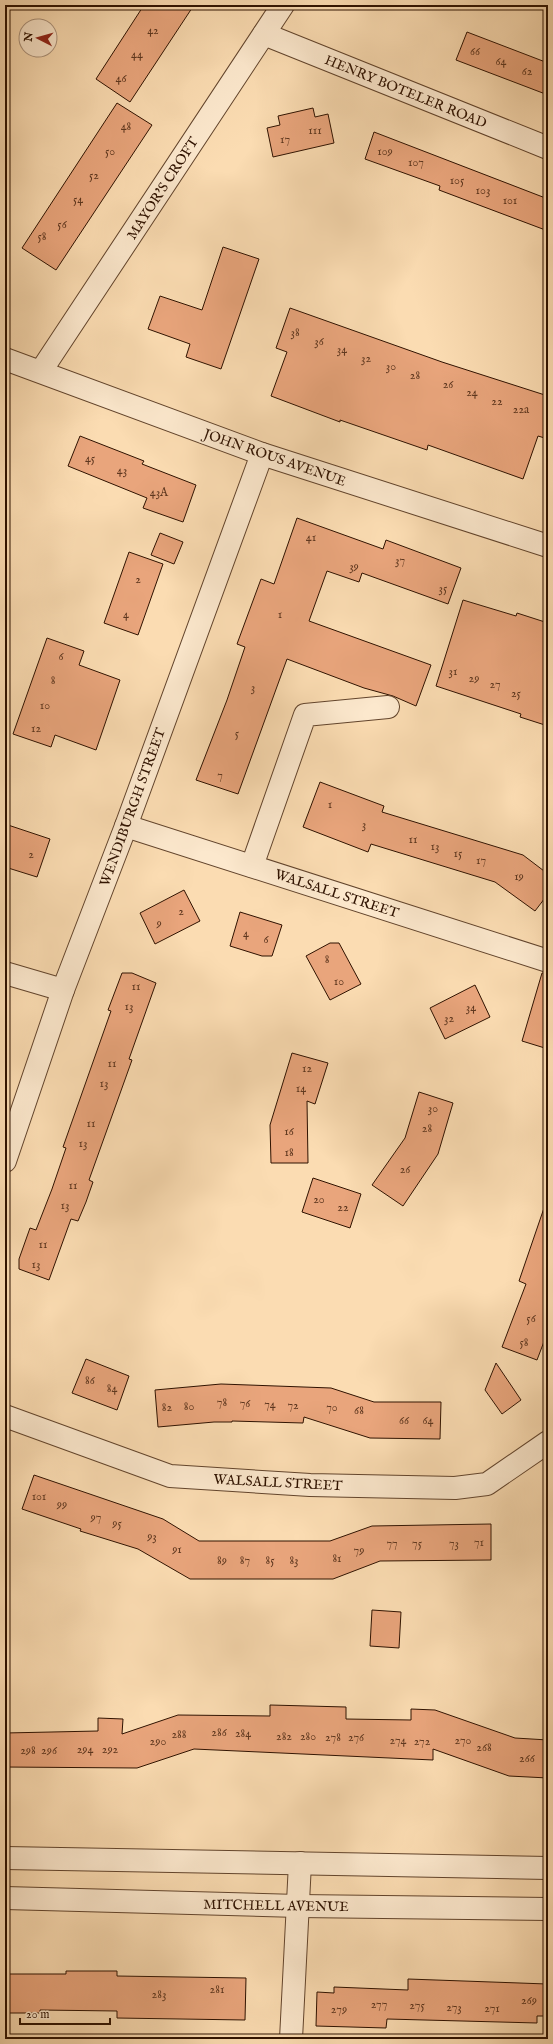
<svg xmlns="http://www.w3.org/2000/svg" width="553" height="2044" viewBox="0 0 553 2044" font-family="'IM FELL English',serif">
	<style>
		.building { fill: #e9a57c; stroke: #2f1200 }
		.lines { fill: none; stroke-linecap: round; stroke-linejoin: round }
		.street-casing { stroke: #62442c; stroke-width: 24 }
		.street { stroke: #fce8cd; stroke-width: 22 }
		.labels { text-anchor: middle; stroke-width: 3.5; stroke-linejoin: round; paint-order: stroke }
		.number-label { font-size: 12px; fill: #5e371f }
		.street-label { font-size: 14px; fill: #2f1200; stroke: #fce8cd }
	</style>
	<rect width="100%" height="100%" fill="#fbdcb2"/>
	<filter id="stains"><feTurbulence type="fractalNoise" baseFrequency=".005" numOctaves="4"/><feColorMatrix values="0 0 0 0 .2 0 0 0 0 .09 0 0 0 0 .02 0 0 0 .5 -.17"/></filter>
	<radialGradient id="worn" r=".72"><stop offset=".6" stop-color="#630" stop-opacity="0"/><stop offset="1" stop-color="#630" stop-opacity=".3"/></radialGradient>
	<g class="building">
		<polygon points="144,5 194,5 130,102 96,79"/>
		<polygon points="467,32 548,63 548,95 456,60"/>
		<polygon points="117,103 152,125 56,270 22,248"/>
		<polygon points="313,108 315,117 328,114 334,143 273,157 267,128 280,125 278,116"/>
		<polygon points="374,132 548,199 548,231 439,190 440,186 365,159"/>
		<polygon points="223,247 259,259 221,369 186,357 190,344 148,329 160,296 202,310"/>
		<polygon points="290,308 442,362 548,396 548,439 538,436 523,479 428,445 427,450 340,420 340,422 271,396 287,352 276,348"/>
		<polygon points="80,436 144,461 142,464 196,485 183,522 143,508 147,498 68,466"/>
		<polygon points="297,518 383,549 386,540 461,568 448,604 362,573 359,582 327,571 309,621 431,665 416,706 393,696 364,688 287,659 238,794 196,780 227,700 245,647 237,644 261,579 274,584"/>
		<polygon points="160,533 183,542 174,564 151,555"/>
		<polygon points="129,552 163,564 138,635 104,623"/>
		<polygon points="463,600 516,616 517,613 548,623 548,726 520,717 521,714 436,686"/>
		<polygon points="47,638 84,651 79,665 120,680 96,750 55,735 51,747 13,734"/>
		<polygon points="320,782 384,806 382,812 523,855 548,874 548,894 535,911 495,882 371,844 368,852 303,827"/>
		<polygon points="5,824 50,839 37,877 5,867"/>
		<polygon points="184,890 200,921 155,944 140,913"/>
		<polygon points="240,912 282,925 272,956 262,956 230,946"/>
		<polygon points="330,943 339,943 361,984 330,1000 306,956"/>
		<polygon points="122,973 132,973 156,983 129,1059 132,1060 89,1180 93,1182 86,1202 78,1221 71,1219 49,1280 19,1269 19,1259 30,1228 36,1230 52,1189 66,1148 63,1147 111,1011 108,1010"/>
		<polygon points="542,973 548,974 548,1049 522,1041"/>
		<polygon points="475,985 490,1017 445,1039 430,1008"/>
		<polygon points="292,1053 328,1063 315,1104 307,1101 308,1163 271,1163 270,1125"/>
		<polygon points="419,1092 453,1103 438,1154 403,1206 372,1185 405,1138"/>
		<polygon points="313,1178 361,1194 350,1228 302,1212"/>
		<polygon points="544,1208 548,1208 548,1331 537,1360 502,1347 526,1284 519,1281"/>
		<polygon points="86,1359 129,1376 117,1410 72,1393"/>
		<polygon points="496,1363 521,1400 502,1414 485,1390"/>
		<polygon points="221,1384 331,1388 374,1402 441,1402 440,1439 370,1438 304,1417 303,1423 232,1421 232,1422 214,1422 158,1427 155,1390"/>
		<polygon points="34,1475 163,1519 199,1541 330,1541 372,1526 491,1524 491,1560 380,1561 333,1579 190,1579 138,1549 80,1531 81,1529 22,1509"/>
		<polygon points="372,1610 401,1612 399,1648 370,1646"/>
		<polygon points="270,1705 346,1707 346,1719 411,1720 411,1709 435,1710 515,1738 548,1740 548,1778 509,1776 433,1749 433,1760 194,1749 137,1768 5,1767 5,1733 98,1731 98,1718 123,1719 122,1734 178,1715 270,1716"/>
		<polygon points="66,1971 117,1971 117,1976 246,1978 245,2020 117,2018 117,2011 40,2010 40,2013 5,2013 5,1974 66,1974"/>
		<polygon points="408,1979 547,1984 547,2016 537,2016 537,2023 387,2019 386,2028 316,2026 317,1992 334,1993 334,1987 408,1990"/>
	</g>
	<g class="lines">
		<defs>
			<g id="street">
				<polyline points="264,34 548,148"/>
				<polyline points="5,359 262,454 548,546"/>
				<polyline points="41,371 283,5"/>
				<polyline points="126,826 548,961"/>
				<polyline points="252,866 305,715 388,707"/>
				<polyline points="5,973 63,990"/>
				<polyline points="5,1161 63,990 126,826 262,454"/>
				<polyline points="5,1416 170,1476 310,1485 455,1488 487,1484 548,1442"/>
				<polyline points="5,1858 548,1868"/>
				<polyline points="5,1898 298,1906 548,1909"/>
				<polyline points="291,2039 300,1863"/>
			</g>
		</defs>
		<use href="#street" class="street-casing"/>
		<use href="#street" class="street"/>
	</g>
	<g class="labels">
		<g class="number-label">
			<text x="153" y="34">42</text>
			<text x="475" y="55">66</text>
			<text x="137" y="58">44</text>
			<text x="501" y="65">64</text>
			<text x="527" y="75">62</text>
			<text x="121" y="82">46</text>
			<text x="126" y="130">48</text>
			<text x="315" y="134">111</text>
			<text x="285" y="143">17</text>
			<text x="110" y="155">50</text>
			<text x="385" y="155">109</text>
			<text x="416" y="166">107</text>
			<text x="94" y="179">52</text>
			<text x="457" y="184">105</text>
			<text x="483" y="194">103</text>
			<text x="78" y="203">54</text>
			<text x="510" y="204">101</text>
			<text x="62" y="228">56</text>
			<text x="42" y="240">58</text>
			<text x="295" y="336">38</text>
			<text x="319" y="345">36</text>
			<text x="342" y="353">34</text>
			<text x="366" y="362">32</text>
			<text x="391" y="370">30</text>
			<text x="415" y="379">28</text>
			<text x="448" y="388">26</text>
			<text x="472" y="396">24</text>
			<text x="497" y="405">22</text>
			<text x="521" y="413">22a</text>
			<text x="90" y="462">45</text>
			<text x="122" y="474">43</text>
			<text x="159" y="496">43A</text>
			<text x="311" y="541">41</text>
			<text x="400" y="564">37</text>
			<text x="354" y="570">39</text>
			<text x="138" y="583">2</text>
			<text x="443" y="592">35</text>
			<text x="126" y="618">4</text>
			<text x="280" y="618">1</text>
			<text x="61" y="660">6</text>
			<text x="453" y="675">31</text>
			<text x="474" y="682">29</text>
			<text x="53" y="684">8</text>
			<text x="495" y="688">27</text>
			<text x="253" y="691">3</text>
			<text x="516" y="697">25</text>
			<text x="45" y="709">10</text>
			<text x="36" y="732">12</text>
			<text x="237" y="737">5</text>
			<text x="220" y="779">7</text>
			<text x="330" y="808">1</text>
			<text x="364" y="828">3</text>
			<text x="413" y="843">11</text>
			<text x="435" y="850">13</text>
			<text x="458" y="857">15</text>
			<text x="31" y="858">2</text>
			<text x="481" y="864">17</text>
			<text x="519" y="880">19</text>
			<text x="181" y="915">2</text>
			<text x="159" y="927">9</text>
			<text x="246" y="937">4</text>
			<text x="266" y="943">6</text>
			<text x="327" y="963">8</text>
			<text x="339" y="985">10</text>
			<text x="136" y="990">11</text>
			<text x="129" y="1010">13</text>
			<text x="471" y="1011">34</text>
			<text x="449" y="1022">32</text>
			<text x="112" y="1067">11</text>
			<text x="307" y="1072">12</text>
			<text x="104" y="1087">13</text>
			<text x="301" y="1092">14</text>
			<text x="433" y="1112">30</text>
			<text x="91" y="1127">11</text>
			<text x="427" y="1132">28</text>
			<text x="289" y="1135">16</text>
			<text x="83" y="1147">13</text>
			<text x="289" y="1156">18</text>
			<text x="405" y="1173">26</text>
			<text x="73" y="1189">11</text>
			<text x="319" y="1203">20</text>
			<text x="65" y="1209">13</text>
			<text x="343" y="1211">22</text>
			<text x="43" y="1248">11</text>
			<text x="36" y="1268">13</text>
			<text x="531" y="1322">56</text>
			<text x="524" y="1346">58</text>
			<text x="90" y="1384">86</text>
			<text x="112" y="1392">84</text>
			<text x="222" y="1406">78</text>
			<text x="245" y="1407">76</text>
			<text x="270" y="1408">74</text>
			<text x="293" y="1409">72</text>
			<text x="189" y="1410">80</text>
			<text x="167" y="1411">82</text>
			<text x="332" y="1411">70</text>
			<text x="359" y="1414">68</text>
			<text x="404" y="1424">66</text>
			<text x="428" y="1424">64</text>
			<text x="39" y="1500">101</text>
			<text x="62" y="1508">99</text>
			<text x="96" y="1521">97</text>
			<text x="117" y="1527">95</text>
			<text x="152" y="1540">93</text>
			<text x="479" y="1546">71</text>
			<text x="392" y="1547">77</text>
			<text x="417" y="1547">75</text>
			<text x="454" y="1547">73</text>
			<text x="177" y="1553">91</text>
			<text x="359" y="1554">79</text>
			<text x="337" y="1562">81</text>
			<text x="222" y="1564">89</text>
			<text x="245" y="1564">87</text>
			<text x="270" y="1564">85</text>
			<text x="294" y="1564">83</text>
			<text x="219" y="1736">286</text>
			<text x="243" y="1737">284</text>
			<text x="179" y="1738">288</text>
			<text x="284" y="1740">282</text>
			<text x="308" y="1740">280</text>
			<text x="333" y="1741">278</text>
			<text x="356" y="1741">276</text>
			<text x="398" y="1744">274</text>
			<text x="463" y="1744">270</text>
			<text x="158" y="1745">290</text>
			<text x="422" y="1745">272</text>
			<text x="484" y="1751">268</text>
			<text x="85" y="1753">294</text>
			<text x="110" y="1753">292</text>
			<text x="28" y="1754">298</text>
			<text x="49" y="1754">296</text>
			<text x="527" y="1762">266</text>
			<text x="217" y="1993">281</text>
			<text x="159" y="1998">283</text>
			<text x="529" y="2004">269</text>
			<text x="379" y="2008">277</text>
			<text x="417" y="2009">275</text>
			<text x="454" y="2011">273</text>
			<text x="492" y="2012">271</text>
			<text x="339" y="2013">279</text>
		</g>
		<g class="street-label">
			<text transform="translate(406 91) rotate(22)" y="5">HENRY BOTELER ROAD</text>
			<text transform="translate(162 188) rotate(-57)" y="5">MAYOR'S CROFT</text>
			<text transform="translate(275 457) rotate(19)" y="5">JOHN ROUS AVENUE</text>
			<text transform="translate(132 807) rotate(-70)" y="5">WENDIBURGH STREET</text>
			<text transform="translate(337 893) rotate(18)" y="5">WALSALL STREET</text>
			<text transform="translate(278 1482) rotate(3)" y="5">WALSALL STREET</text>
			<text transform="translate(276 1905) rotate(1)" y="5">MITCHELL AVENUE</text>
		</g>
	</g>
	<rect width="553" height="2044" fill="none" stroke="#fbdcb2" stroke-width="20"/>
	<rect x="6" y="6" width="541" height="2032" fill="none" stroke="#2f1200" stroke-width="2"/>
	<rect x="10" y="10" width="533" height="2024" fill="none" stroke="#2f1200"/>
	<g transform="translate(38 38) rotate(276)"><circle r="19" fill="#fce8cd" stroke="#aa927b"/>
	<path d="M0-3L7 15L0 10L-7 15Z" fill="#8f2418"/>
	<text y="-6" font-size="11" font-weight="bold" text-anchor="middle" fill="#2f1200">N</text>
	</g>
	<path d="M20 2018v6h90v-6" fill="none" stroke="#2f1200" stroke-width="2"/>
	<text x="26" y="2018" font-size="12" fill="#2f1200" stroke="#fce8cd" stroke-width="3" paint-order="stroke">20 m</text>
	<rect width="100%" height="100%" filter="url(#stains)"/>
	<rect width="100%" height="100%" fill="url(#worn)"/>
</svg>
